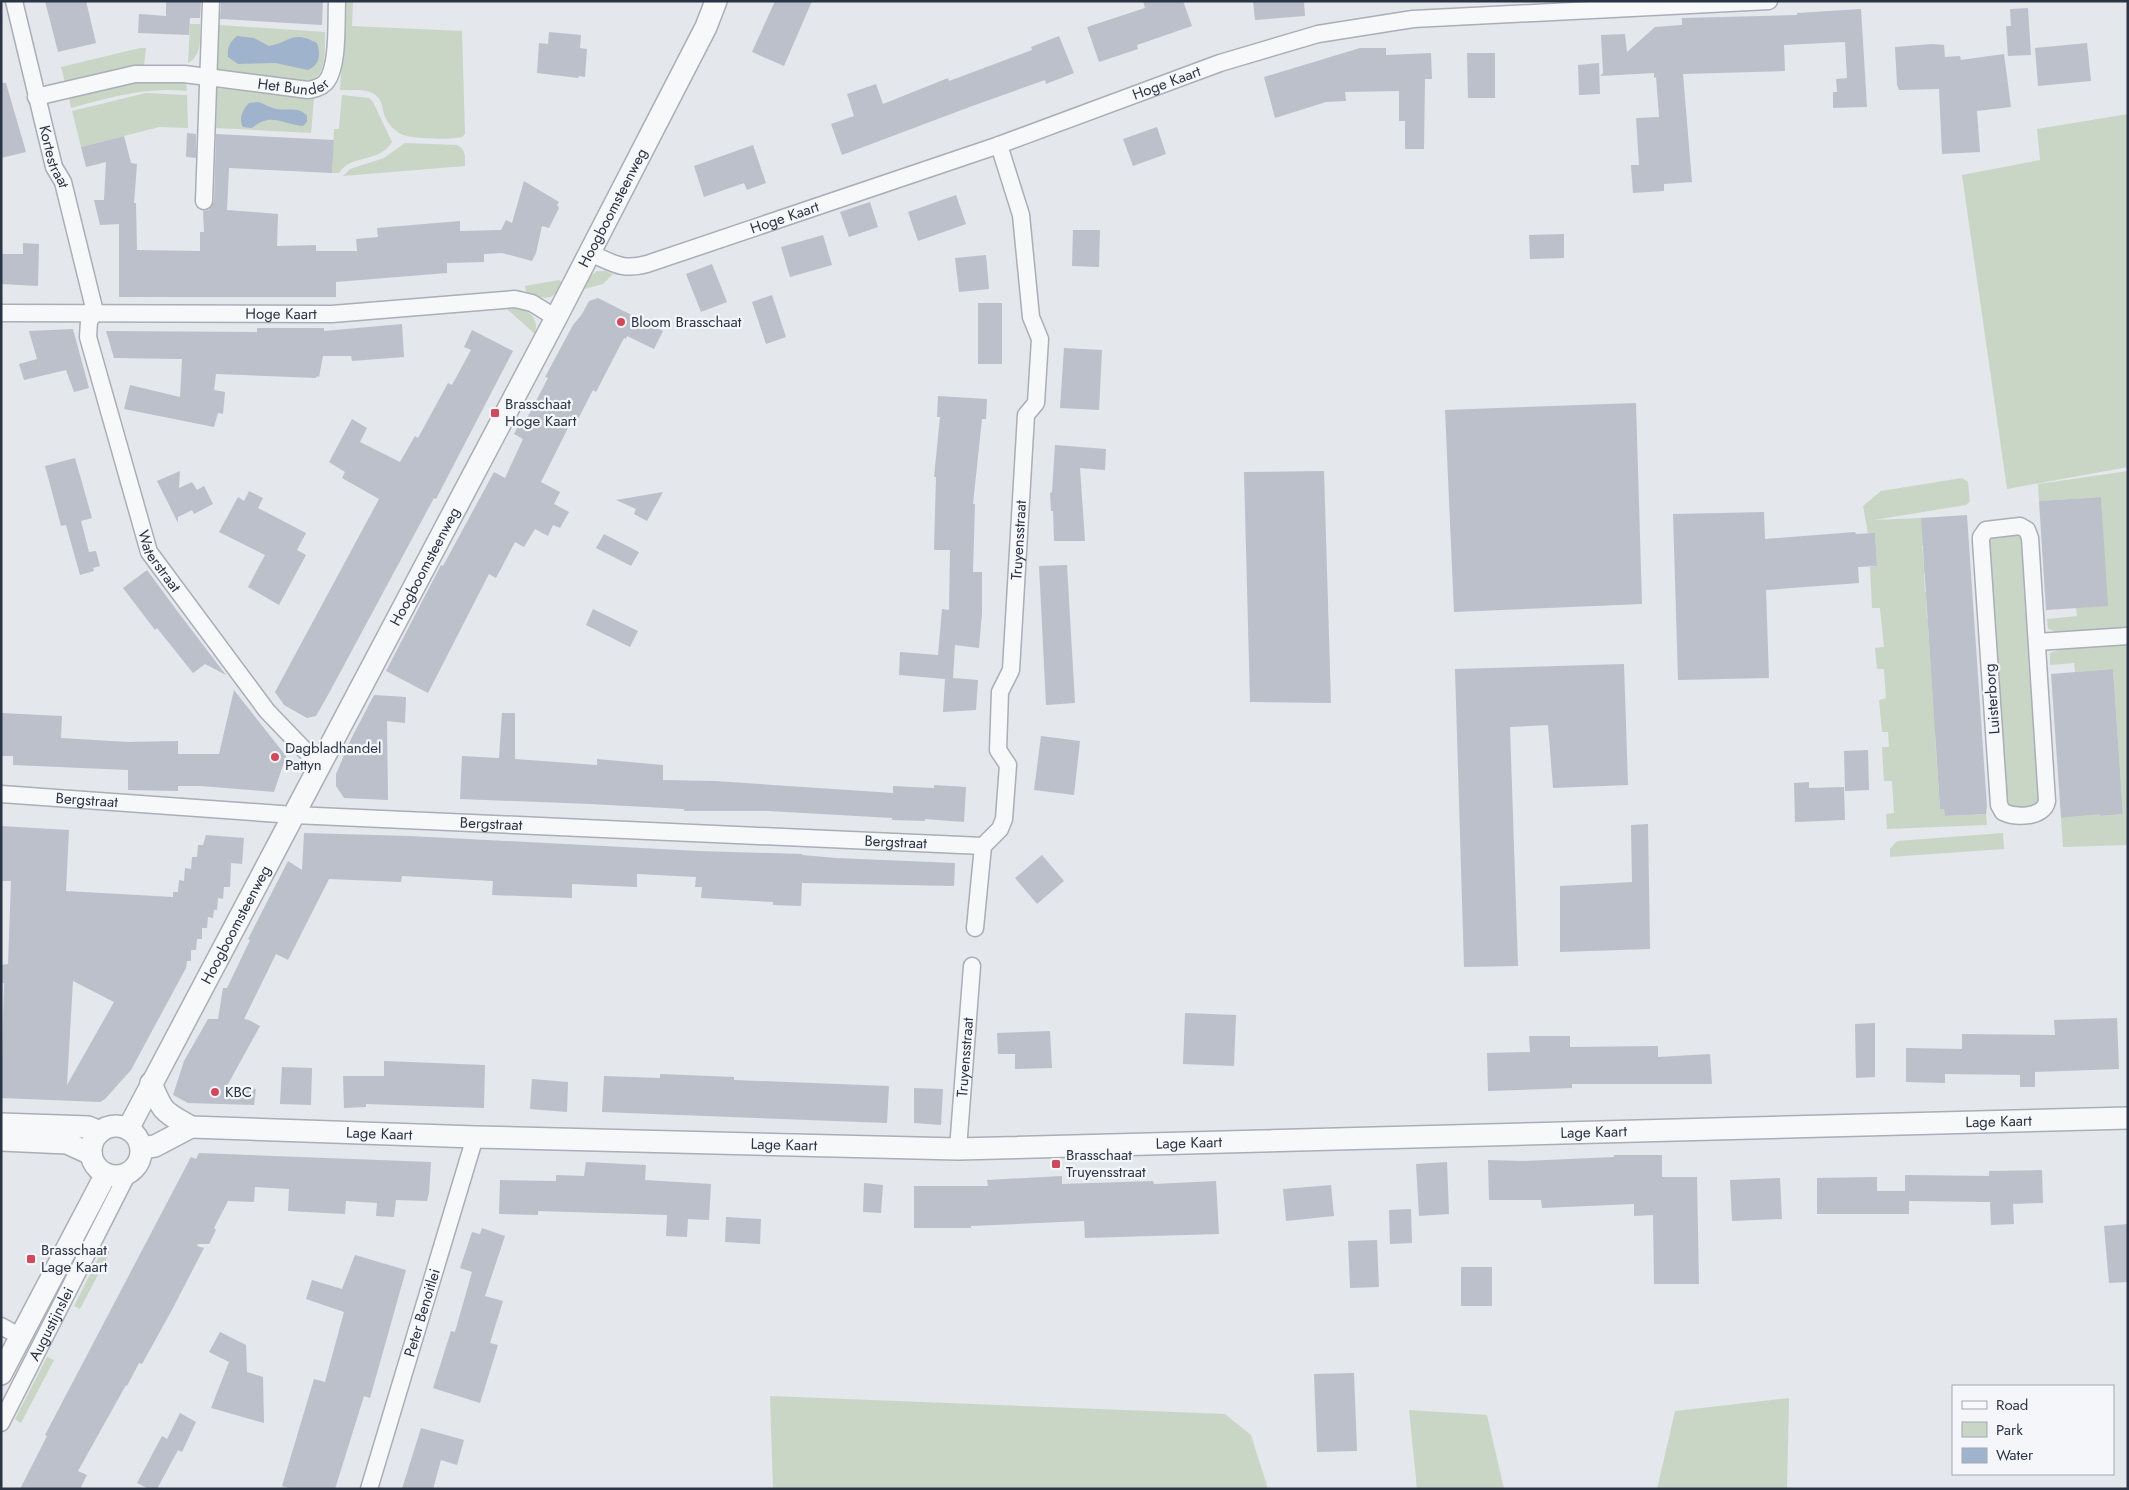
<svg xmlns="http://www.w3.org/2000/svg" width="2129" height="1490" viewBox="0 0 2129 1490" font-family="Jost,sans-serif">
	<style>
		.green { fill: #c9d6c5 }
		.water { fill: #9fb4cc }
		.building { fill: #bbc0ca; fill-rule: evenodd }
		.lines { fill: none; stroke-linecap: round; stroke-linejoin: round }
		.minor-casing { stroke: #a9aeb7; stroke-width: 19 }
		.tertiary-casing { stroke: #a9aeb7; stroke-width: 24 }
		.minor { stroke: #f7f8fa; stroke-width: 16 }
		.tertiary { stroke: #f7f8fa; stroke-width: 21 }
		.poi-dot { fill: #d1495b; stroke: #f4f6f9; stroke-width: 2 }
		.labels { text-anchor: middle; stroke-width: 4.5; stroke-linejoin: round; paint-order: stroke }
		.street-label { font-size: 15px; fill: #2b3445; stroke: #f4f6f9 }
		.poi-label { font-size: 15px; fill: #2b3445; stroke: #f4f6f9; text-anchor: start }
	</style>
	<rect width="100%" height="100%" fill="#e4e7ec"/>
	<g class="green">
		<path d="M346 1H353L352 26 462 31 465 134 462 137C452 140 409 139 401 134 395 131 388 124 385 117 382 109 383 100 374 94 364 88 350 91 340 90Z"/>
		<path d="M190 24H200C200 38 202 56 188 63Z"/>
		<path d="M219 25 325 32C324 50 329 78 306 82L217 73Z"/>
		<polygon points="140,48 146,48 144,65 134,65 65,82 61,67"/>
		<path d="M156 80 186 83 187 91C144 87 112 97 71 108L69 98 129 82Z"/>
		<polygon points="217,88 314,98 311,133 216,128"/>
		<polygon points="146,93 187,95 188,128 159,127 81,147 72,111"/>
		<path d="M342 95 369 98 373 102 392 142C380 163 351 154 339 173H332L334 129H339Z"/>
		<polygon points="2128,114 2128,467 2007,489 1962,175 2040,160 2037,129"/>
		<path d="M405 143 457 145C466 149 465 156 465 166L343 176 350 169 384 158Z"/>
		<polygon points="597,271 606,271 613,274 603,284 581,290 589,277"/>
		<path d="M559 280 563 283C552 303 544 299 526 292L525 286Z"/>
		<path d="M509 307C525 307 540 316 535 334L507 309Z"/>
		<polygon points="2128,471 2128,628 2061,633 2048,629 2047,619 2077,616 2076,608 2103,533 2101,497 2039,501 2038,484"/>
		<polygon points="1962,478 1968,482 1970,501 1966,505 1874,520 1921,518 1926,545 1922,545 1924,564 1929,572 1924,573 1925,592 1930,592 1926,599 1927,619 1932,619 1928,627 1935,727 1939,727 1935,736 1940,809 1944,809 1945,816 1986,814 1987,825 1887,829 1886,814 1894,813 1892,781 1884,781 1882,747 1889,747 1888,732 1882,732 1879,700 1886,698 1884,669 1877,669 1875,648 1884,647 1880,608 1872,608 1870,567 1877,566 1875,534 1868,534 1863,506 1881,491"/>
		<polygon points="2017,533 2022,536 2041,803 2039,806 2011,809 2006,806 1988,541 1990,536"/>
		<polygon points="2128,644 2128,845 2063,847 2061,818 2081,816 2078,792 2099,792 2101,816 2123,814 2113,669 2075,672 2074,663 2050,665 2050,653 2061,649"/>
		<polygon points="2003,833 2004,849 1890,857 1890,849 1897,841"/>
		<polygon points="103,1249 110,1252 80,1309 74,1306"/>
		<polygon points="47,1357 54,1360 21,1423 15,1419"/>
		<polygon points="770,1396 1225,1414 1251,1435 1268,1489 773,1489"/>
		<polygon points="1789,1398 1787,1489 1657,1489 1675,1411"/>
		<polygon points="1409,1410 1487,1415 1504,1489 1417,1489"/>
	</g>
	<g class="water">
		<path d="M237 36 254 38 269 46C291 42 292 30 317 43 321 54 320 65 308 70L275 63 238 64 228 57C227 47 230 42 237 36Z"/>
		<path d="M258 102C265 104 270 108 277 109 288 111 299 106 307 116V122L303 126C281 124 271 112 252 128L243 127C238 119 243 109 249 103Z"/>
	</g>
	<g class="building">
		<polygon points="45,1 86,1 96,43 58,52"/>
		<polygon points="166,1 201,1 200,18 190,18 189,35 138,33 139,14 166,16"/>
		<polygon points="221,1 323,1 322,25 220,19"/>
		<polygon points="775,1 812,1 784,66 752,52"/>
		<polygon points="1143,1 1183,1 1192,26 1137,45 1138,49 1099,62 1087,27 1145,8"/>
		<polygon points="1253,1 1304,1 1305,16 1255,20"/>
		<polygon points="2028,8 2031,55 2008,56 2006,26 2011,26 2010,9"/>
		<polygon points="1861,9 1867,107 1833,108 1833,92 1837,92 1836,79 1847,78 1845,42 1784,45 1785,71 1683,74 1692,182 1664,184 1664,191 1633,193 1631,165 1639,165 1636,118 1659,117 1656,77 1654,78 1654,73 1600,76 1603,73 1601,35 1625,34 1627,52 1655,27 1682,25 1682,18 1797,15 1797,13"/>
		<polygon points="549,32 581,35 580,48 587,49 585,77 579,76 578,78 537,73 539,43 548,44"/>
		<polygon points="1059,36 1074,73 1046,84 1045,80 975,105 842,155 831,124 854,116 847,94 876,84 883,104 948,78 949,81 1032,50 1031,47"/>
		<polygon points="2087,43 2091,81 2038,86 2035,48"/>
		<polygon points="1932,44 1944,45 1945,57 1960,56 1961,60 2004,54 2011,107 1977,111 1980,152 1942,154 1939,89 1899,90 1897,85 1895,47"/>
		<polygon points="1360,48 1386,48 1386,55 1431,53 1432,79 1425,79 1424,149 1405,149 1405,121 1399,121 1399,91 1345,92 1346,101 1326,102 1275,118 1264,77"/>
		<polygon points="1467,53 1495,53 1495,98 1468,98"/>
		<polygon points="1599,63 1600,94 1579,95 1578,65"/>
		<polygon points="1,83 6,83 26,152 1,158"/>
		<polygon points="1157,127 1166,154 1133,166 1123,139"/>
		<polygon points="187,133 196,134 196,158 186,157"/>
		<polygon points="216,134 334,140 332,173 229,168 227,210 278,214 277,246 316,245 316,251 357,251 356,239 378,237 377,228 460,221 460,231 501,230 506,220 512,223 524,181 559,202 557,205 559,208 549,228 542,226 536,253 532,261 502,253 484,254 484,262 447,263 447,273 336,282 336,297 119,297 119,224 100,225 94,200 104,200 106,162 86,167 81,147 124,136 131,163 137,164 134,203 136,203 137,250 200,251 200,232 204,232 203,211 209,210 214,201"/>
		<polygon points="753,145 766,183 747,190 744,183 704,197 694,166"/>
		<polygon points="956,195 966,224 918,241 908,212"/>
		<polygon points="870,202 878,227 849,237 840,212"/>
		<polygon points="1073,230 1100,230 1099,267 1072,266"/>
		<polygon points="1564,234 1564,258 1530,259 1529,235"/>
		<polygon points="823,235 832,265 790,277 781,247"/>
		<polygon points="23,243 39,244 38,286 1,284 1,254 23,254"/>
		<polygon points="986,255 989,289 959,292 955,258"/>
		<polygon points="712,264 727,302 701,312 686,274"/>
		<polygon points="772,295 786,337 766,344 752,302"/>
		<polygon points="598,298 663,331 654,349 627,336 626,339 624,338 596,392 593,390 576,423 572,420 541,482 560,492 554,504 569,512 560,528 553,525 548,536 535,529 524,547 515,542 496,578 489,574 428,693 386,671 441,565 443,566 494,472 505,478 523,439 514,434 522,418 526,420 548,378 545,377 573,325 582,314 589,301"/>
		<rect x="978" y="303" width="24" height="61"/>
		<polygon points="402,324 404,357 352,361 351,356 323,356 319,377 317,376 316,378 216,374 214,390 225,392 223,414 218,413 214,427 124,409 130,385 180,397 182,359 114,358 106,331 257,332 257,328 324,328 324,331"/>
		<polygon points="73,329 89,388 74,392 66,370 24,380 19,364 37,359 29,331"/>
		<polygon points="472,330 513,351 436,499 434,498 328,695 316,716 307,718 284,705 275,692 379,499 342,478 345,472 329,462 352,419 367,428 360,442 400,462 415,436 418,438 448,383 452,385 471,350 464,347"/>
		<polygon points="1064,348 1102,350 1099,410 1060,408"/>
		<polygon points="938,396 987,399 986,419 982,419 973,504 975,504 973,572 982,572 982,613 979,648 955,645 953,678 978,680 976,710 943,712 945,679 899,675 900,652 938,655 942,609 949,610 950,550 934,550 936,477 934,477 940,417 937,417"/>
		<polygon points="1636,403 1642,604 1454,612 1445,410"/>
		<polygon points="1055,445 1106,449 1105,470 1080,468 1085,541 1054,541 1053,511 1051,511 1050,493 1052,492"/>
		<polygon points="75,458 92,518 81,521 89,552 96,551 100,566 93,568 94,571 80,575 66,525 61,526 45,466"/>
		<polygon points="180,471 179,488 192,482 197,490 204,486 213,504 194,514 192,510 178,517 178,523 157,481"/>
		<polygon points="1324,471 1331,703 1250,702 1244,472"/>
		<polygon points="249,491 263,498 258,508 306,533 297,550 306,555 279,605 248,587 265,555 219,532 238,497 244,501"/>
		<polygon points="663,492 647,521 634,514 636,509 616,500"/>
		<polygon points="2101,497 2108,606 2046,610 2039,501"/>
		<polygon points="1764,512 1765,539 1855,532 1856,534 1875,533 1877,566 1858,567 1859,583 1766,590 1769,678 1678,680 1673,514"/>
		<polygon points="1967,515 1987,807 1986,814 1945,816 1944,809 1940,809 1921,518"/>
		<polygon points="604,534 639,552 631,566 596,548"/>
		<polygon points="1067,565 1075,703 1046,705 1039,566"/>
		<polygon points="147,570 178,612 226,675 205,664 193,673 157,628 155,630 123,588"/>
		<polygon points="593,609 638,631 630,647 586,625"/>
		<polygon points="1624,664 1628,785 1553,788 1548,725 1510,727 1518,966 1464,967 1455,669"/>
		<polygon points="2113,669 2123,814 2100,816 2100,814 2061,818 2051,674"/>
		<polygon points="234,690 286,756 274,792 201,786 178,786 178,791 128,790 128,770 13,765 13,756 1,756 1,713 62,716 61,738 128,742 178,741 178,754 219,754"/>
		<polygon points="374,695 406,697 405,723 387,721 388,800 344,798 336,786 336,774 351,739"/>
		<polygon points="502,713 515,713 515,759 597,765 597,759 663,765 663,780 715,781 893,793 893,786 934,788 934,785 966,787 964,822 925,819 925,821 892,820 892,818 768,811 684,811 684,809 590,804 460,799 462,756 499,758"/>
		<polygon points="1041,736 1080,741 1074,795 1034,790"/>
		<polygon points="1868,750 1869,790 1845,791 1844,751"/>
		<polygon points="1809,782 1809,788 1844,787 1845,820 1795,822 1794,783"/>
		<polygon points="1648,824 1650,949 1560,952 1560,886 1632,882 1631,825"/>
		<path d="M1 826 69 830 66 891 173 897V892H178L179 880 184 881 185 868 191 869 192 857H197L198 845H203L206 835 244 838 242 864 231 863 230 887H224L223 899 218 898 217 910H214L213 918 208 917 207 928H202V939H197L196 950H191V961H187L186 968 131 1070 105 1099 100 1102 1 1098 4 983H1V965L8 964 11 881H1ZM73 981 114 1002 67 1085Z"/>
		<polygon points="304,833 410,836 699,851 802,854 802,855 836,858 955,863 954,886 802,883 801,906 773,905 773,902 701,898 702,887 695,887 696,877 637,874 637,887 572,884 572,898 492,895 493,881 402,876 401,882 329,879 288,960 276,954 244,1019 249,1020 260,1026 227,1086 256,1089 254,1105 188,1103 173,1095 184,1061 208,1019 218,1019 223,988 227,988 250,940 248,939 288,861 302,870"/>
		<polygon points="1042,855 1064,881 1037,904 1015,878"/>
		<polygon points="1185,1013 1236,1015 1234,1066 1183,1064"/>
		<polygon points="2117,1018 2119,1069 2035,1072 2035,1087 2020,1087 2020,1075 1945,1074 1945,1083 1906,1082 1906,1048 1962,1049 1962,1034 2055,1035 2054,1020"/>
		<polygon points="1875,1023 1875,1077 1856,1078 1855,1024"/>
		<polygon points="1050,1031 1052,1068 1015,1069 1015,1054 998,1054 997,1033"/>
		<polygon points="1529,1036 1570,1036 1570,1047 1658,1046 1658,1057 1710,1054 1712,1084 1572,1084 1572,1088 1488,1091 1487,1053 1530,1052"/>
		<polygon points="384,1061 485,1065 484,1108 366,1104 366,1107 344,1108 343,1076 384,1076"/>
		<polygon points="282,1067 312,1068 311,1105 280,1104"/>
		<polygon points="660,1074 734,1077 734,1080 889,1086 887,1123 602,1112 604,1076 660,1078"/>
		<polygon points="532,1079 568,1082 567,1112 530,1109"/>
		<polygon points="914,1088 943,1089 941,1125 914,1123"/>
		<polygon points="199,1153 431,1162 429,1193 427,1201 396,1200 394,1217 376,1216 377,1203 346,1201 345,1214 288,1211 289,1189 255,1187 254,1202 228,1201 214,1228 216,1230 209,1244 198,1244 197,1246 204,1248 173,1308 142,1364 139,1363 127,1386 126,1385 78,1471 87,1475 80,1489 20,1489 47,1436 45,1435 191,1157 196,1159"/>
		<polygon points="1614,1155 1662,1155 1662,1177 1697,1177 1699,1284 1654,1284 1653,1215 1634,1216 1634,1204 1542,1208 1541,1200 1489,1200 1488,1160 1523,1161 1614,1157"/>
		<polygon points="586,1162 646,1165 645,1180 711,1184 709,1220 688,1219 687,1237 666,1236 667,1215 538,1211 538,1215 499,1214 500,1180 556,1181 556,1175 584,1176"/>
		<polygon points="1447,1162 1449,1214 1419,1216 1416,1164"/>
		<polygon points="2042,1170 2043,1203 2013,1204 2014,1224 1991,1225 1990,1202 1909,1201 1909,1214 1817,1214 1817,1178 1877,1177 1877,1191 1905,1191 1905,1175 1989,1176 1989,1171"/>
		<polygon points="1062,1176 1062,1184 1153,1181 1154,1184 1216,1181 1219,1234 1085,1238 1084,1221 971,1226 971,1228 914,1228 914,1186 988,1186 987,1180"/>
		<polygon points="1780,1178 1782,1219 1732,1221 1730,1180"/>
		<polygon points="864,1183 883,1185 881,1213 863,1212"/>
		<polygon points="1331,1185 1334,1216 1286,1221 1283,1189"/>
		<polygon points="1411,1209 1412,1243 1390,1244 1389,1210"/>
		<polygon points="726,1217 761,1219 760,1244 725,1242"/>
		<polygon points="2128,1224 2128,1282 2109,1283 2104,1226"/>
		<polygon points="482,1228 505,1236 485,1296 503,1301 490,1343 498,1345 480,1403 433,1388 451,1331 455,1332 472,1272 460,1268 472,1232 480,1234"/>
		<polygon points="1377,1240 1379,1287 1350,1288 1348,1241"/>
		<polygon points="355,1255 406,1270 370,1398 364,1396 335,1489 293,1489 282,1486 314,1379 325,1382 344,1312 306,1299 312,1280 342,1289"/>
		<rect x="1461" y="1267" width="31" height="39"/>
		<polygon points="220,1332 246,1345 247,1372 263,1377 264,1423 211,1408 229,1362 209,1352"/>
		<polygon points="1354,1373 1357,1451 1317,1452 1314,1374"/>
		<polygon points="180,1413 196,1422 182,1452 178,1450 157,1489 149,1489 137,1483 162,1436 167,1439"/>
		<polygon points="421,1428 464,1440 457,1465 441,1460 433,1489 402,1489"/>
	</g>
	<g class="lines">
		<defs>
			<g id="minor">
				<path id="s1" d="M14 1 54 167 63 182 95 312 89 321 88 337 149 552 267 711 320 766"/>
				<path id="s2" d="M36 97 135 74H184L308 90C314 89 320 88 325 83 339 69 336 21 337 1"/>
				<polyline points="204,201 211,1"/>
				<path id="s3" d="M590 253C613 263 622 271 647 264L999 145 1220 63 1318 34 1413 19 1769 1"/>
				<path id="s4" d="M1 313 332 314 515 299 532 303 556 318"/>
				<path d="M2020 526 2027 530 2030 538 2047 801C2044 818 2016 818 2003 812L1999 805 1981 541V537L1986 530Z"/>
				<polyline points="2037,642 2128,636"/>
				<path id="s5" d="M1 794 294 815 983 846"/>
				<path id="s6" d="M975 928 983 846 1000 829 1004 819 1008 765 998 750 1000 692 1011 670 1026 415 1036 403 1040 339 1031 317 1021 215 999 145"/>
				<path id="s7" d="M958 1149 972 966"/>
				<polyline points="1,1326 21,1337"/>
				<path id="s8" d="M1 1423 129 1171"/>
				<path id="s9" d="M369 1489 475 1137"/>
			</g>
			<g id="tertiary">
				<path id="s10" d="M151 1083C163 1113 163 1111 191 1127L475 1137 958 1149 2128 1118"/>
				<polyline points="1,1124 88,1127 100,1132"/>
				<circle cx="116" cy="1151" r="25"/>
				<path id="s11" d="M128 1129 556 318 706 27 716 1"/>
				<polyline points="1,1140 67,1143 91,1154"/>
				<polyline points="141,1148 155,1146 191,1127"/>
				<polyline points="1,1374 106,1174"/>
			</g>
		</defs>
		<use href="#minor" class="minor-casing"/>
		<use href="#tertiary" class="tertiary-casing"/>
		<use href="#minor" class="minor"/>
		<use href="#tertiary" class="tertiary"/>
	</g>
	<g class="poi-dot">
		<circle cx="621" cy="322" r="5"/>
		<rect x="490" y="408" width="10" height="10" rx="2.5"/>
		<circle cx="275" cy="757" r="5"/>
		<circle cx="215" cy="1092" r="5"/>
		<rect x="1051" y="1159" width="10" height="10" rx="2.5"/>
		<rect x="26" y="1254" width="10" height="10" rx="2.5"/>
	</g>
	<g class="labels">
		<g class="street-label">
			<text dy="5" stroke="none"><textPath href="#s2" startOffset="261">Het Bunder</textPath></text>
			<text dy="5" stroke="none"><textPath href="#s3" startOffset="610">Hoge Kaart</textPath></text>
			<text dy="5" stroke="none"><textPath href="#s1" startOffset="161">Kortestraat</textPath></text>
			<text dy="5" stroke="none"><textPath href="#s11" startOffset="1041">Hoogboomsteenweg</textPath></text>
			<text dy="5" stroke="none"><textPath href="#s3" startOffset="205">Hoge Kaart</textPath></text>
			<text dy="5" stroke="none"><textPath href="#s4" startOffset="280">Hoge Kaart</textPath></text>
			<text dy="5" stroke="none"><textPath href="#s6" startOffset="402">Truyensstraat</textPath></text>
			<text dy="5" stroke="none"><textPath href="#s1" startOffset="585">Waterstraat</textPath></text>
			<text dy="5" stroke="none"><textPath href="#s11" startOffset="636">Hoogboomsteenweg</textPath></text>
			<text transform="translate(1992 699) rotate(-94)" y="5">Luisterborg</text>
			<text dy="5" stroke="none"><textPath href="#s5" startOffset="86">Bergstraat</textPath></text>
			<text dy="5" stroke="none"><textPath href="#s5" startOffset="491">Bergstraat</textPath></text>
			<text dy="5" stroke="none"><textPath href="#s5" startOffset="896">Bergstraat</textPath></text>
			<text dy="5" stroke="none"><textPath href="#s11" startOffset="231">Hoogboomsteenweg</textPath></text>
			<text dy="5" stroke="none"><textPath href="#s7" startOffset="92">Truyensstraat</textPath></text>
			<text dy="5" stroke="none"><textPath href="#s10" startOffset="1870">Lage Kaart</textPath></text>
			<text dy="5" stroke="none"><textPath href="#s10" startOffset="1465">Lage Kaart</textPath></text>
			<text dy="5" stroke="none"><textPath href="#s10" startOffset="250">Lage Kaart</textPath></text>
			<text dy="5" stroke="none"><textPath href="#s10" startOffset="1060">Lage Kaart</textPath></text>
			<text dy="5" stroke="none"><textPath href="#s10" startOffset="655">Lage Kaart</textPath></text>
			<text dy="5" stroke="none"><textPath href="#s9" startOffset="184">Peter Benoitlei</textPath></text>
			<text dy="5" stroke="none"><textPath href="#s8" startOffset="111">Augustijnslei</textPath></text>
		</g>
		<g class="poi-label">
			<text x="631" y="327">Bloom Brasschaat</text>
			<text x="505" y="409">Brasschaat<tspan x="505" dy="17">Hoge Kaart</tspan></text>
			<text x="285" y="753">Dagbladhandel<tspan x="285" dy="17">Pattyn</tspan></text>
			<text x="225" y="1097">KBC</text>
			<text x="1066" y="1160">Brasschaat<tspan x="1066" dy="17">Truyensstraat</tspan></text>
			<text x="41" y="1255">Brasschaat<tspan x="41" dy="17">Lage Kaart</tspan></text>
		</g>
	</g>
	<rect width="2129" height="1490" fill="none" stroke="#2b3445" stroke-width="5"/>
	<rect x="1952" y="1385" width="162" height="90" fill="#f4f6f9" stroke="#a4a8b1"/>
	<rect x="1962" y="1401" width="25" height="8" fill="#f7f8fa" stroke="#a4a8b1"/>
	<text x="1996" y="1410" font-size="15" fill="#2b3445">Road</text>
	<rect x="1962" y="1422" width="25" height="15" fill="#c9d6c5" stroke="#a4a8b1"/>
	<text x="1996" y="1435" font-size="15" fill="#2b3445">Park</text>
	<rect x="1962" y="1448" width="25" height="15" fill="#9fb4cc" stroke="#a4a8b1"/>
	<text x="1996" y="1460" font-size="15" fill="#2b3445">Water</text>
</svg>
